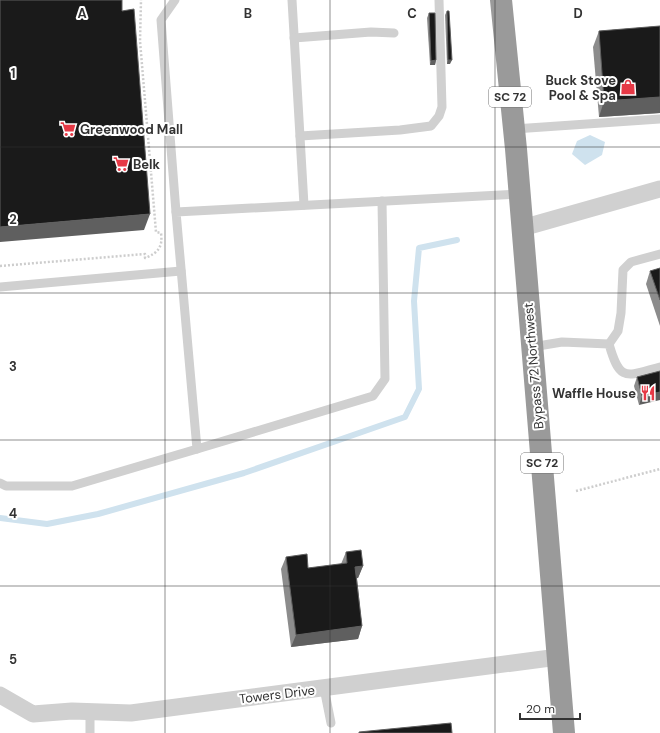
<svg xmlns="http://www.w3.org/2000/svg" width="660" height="733" viewBox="0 0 660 733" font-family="'DM Sans',sans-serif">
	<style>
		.water { fill: #cfe2ee }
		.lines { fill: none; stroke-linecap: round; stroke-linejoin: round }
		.stream { stroke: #cfe2ee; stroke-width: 6 }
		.path { stroke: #cdcdcd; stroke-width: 2.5; stroke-dasharray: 2 2; stroke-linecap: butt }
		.lane { stroke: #d0d0d0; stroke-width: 9 }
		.street { stroke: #d0d0d0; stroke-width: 17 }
		.highway { stroke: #9a9a9a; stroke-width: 22 }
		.wall { fill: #8c8c8c }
		.shaded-wall { fill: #5f5f5f }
		.building { fill: #1a1a1a; stroke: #5f5f5f }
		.grid { fill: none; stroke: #333; stroke-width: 1; stroke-opacity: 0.55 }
		.labels { text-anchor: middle; stroke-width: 4; stroke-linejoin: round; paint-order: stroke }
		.shield { fill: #fff; stroke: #707070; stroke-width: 1 }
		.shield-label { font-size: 12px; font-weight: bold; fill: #333 }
		.poi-label { font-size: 13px; font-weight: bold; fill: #333; stroke: #fff; text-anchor: end }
		.street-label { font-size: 13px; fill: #333; stroke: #fff }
		.grid-label { font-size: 13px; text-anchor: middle; font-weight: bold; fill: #333; stroke: #fff; stroke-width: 4; stroke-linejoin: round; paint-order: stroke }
	</style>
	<rect width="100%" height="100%" fill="#fff"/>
	<polygon class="water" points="590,135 605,142 602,155 585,165 572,154 577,141"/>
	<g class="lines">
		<polyline class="stream" points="0,518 47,524 98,514 244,473 405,417 419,389 414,301 419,248 457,240"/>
		<g class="path">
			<path d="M0 266 145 254V258C158 253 163 247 161 233L156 232 140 41 141 0"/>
			<polyline points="576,491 660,469"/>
		</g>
		<g class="lane">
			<polyline points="175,0 161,20 176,212"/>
			<polyline points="292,0 304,205"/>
			<polyline points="294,38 371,32 394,33"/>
			<polyline points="514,129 660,119"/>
			<polyline points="300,136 400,130 431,126 439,116 442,107 439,0"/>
			<polyline points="0,287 181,271"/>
			<polyline points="609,344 618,331 621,313 623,270 631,262 660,254"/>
			<path d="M532 347 562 342 609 344C620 383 626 376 660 367"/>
			<polyline points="197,449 373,396 385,379 382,201"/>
			<polyline points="0,483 6,486 72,486 197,449 176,212 519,194"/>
			<polyline points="324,688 331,723"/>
			<polyline points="90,712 90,733"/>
		</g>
		<g class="street">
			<polyline points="522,228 660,189"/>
			<polyline points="0,695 33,714 72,711 131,713 558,657"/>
		</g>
		<polyline class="highway" points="501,0 516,149 564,733"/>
	</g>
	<g class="wall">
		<polygon points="447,11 450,64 447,64 445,15"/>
		<polygon points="429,13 436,60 435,65 430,65 427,18"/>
		<polygon points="660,26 660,113 599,117 593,47 599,31"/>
		<polygon points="660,268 660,326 646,284 650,271"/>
		<polygon points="660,371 639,405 634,386 637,377"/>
		<polygon points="346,552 363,566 358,578 357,578 362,626 358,639 291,647 281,569 286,557 308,568 341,564"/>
	</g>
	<g class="shaded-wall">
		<polygon points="436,60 435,65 430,65 431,61"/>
		<polygon points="448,60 452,60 450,64 447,64"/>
		<polygon points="660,97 660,113 599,117 604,101"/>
		<polygon points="150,214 144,230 0,242 0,227"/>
		<polygon points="660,392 660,400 639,405 642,396"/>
		<polygon points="363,566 358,578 351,579 355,567"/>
		<polygon points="362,626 358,639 291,647 296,635"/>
	</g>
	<g class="building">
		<polygon points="0,0 122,0 122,11 134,9 150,214 0,227"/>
		<polygon points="447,11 449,11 452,60 448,60"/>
		<polygon points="429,13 435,13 436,60 431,61"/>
		<polygon points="660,26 660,97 604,101 599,31"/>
		<polygon points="660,268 660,300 650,271"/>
		<polygon points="660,371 660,392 642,396 637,377"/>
		<polygon points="361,550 363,566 355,567 362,626 296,635 286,557 307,554 308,568 347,563 346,552"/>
		<polygon points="451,723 452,733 359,733 359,732"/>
	</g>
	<path class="grid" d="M165 0V733M330 0V733M495 0V733M0 147H660M0 293H660M0 440H660M0 586H660"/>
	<defs>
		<symbol id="shop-bare" viewBox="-9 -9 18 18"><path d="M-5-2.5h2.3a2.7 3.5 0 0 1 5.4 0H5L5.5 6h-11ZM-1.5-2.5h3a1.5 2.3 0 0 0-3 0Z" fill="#e63946" stroke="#fff" stroke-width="2.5" paint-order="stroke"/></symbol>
		<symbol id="supermarket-bare" viewBox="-9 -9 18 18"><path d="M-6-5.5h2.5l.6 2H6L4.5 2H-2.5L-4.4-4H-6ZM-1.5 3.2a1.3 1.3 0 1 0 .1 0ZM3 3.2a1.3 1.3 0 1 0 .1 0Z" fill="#e63946" stroke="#fff" stroke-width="2.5" paint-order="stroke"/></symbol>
		<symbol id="restaurant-bare" viewBox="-9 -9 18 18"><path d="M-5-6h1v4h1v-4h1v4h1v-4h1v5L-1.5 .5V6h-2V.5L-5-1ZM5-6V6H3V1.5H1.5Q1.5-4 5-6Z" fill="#e63946" stroke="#fff" stroke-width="2.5" paint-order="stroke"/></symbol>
	</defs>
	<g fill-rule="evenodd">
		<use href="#shop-bare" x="617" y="76" width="22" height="22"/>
		<use href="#supermarket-bare" x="57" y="118" width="22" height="22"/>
		<use href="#supermarket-bare" x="110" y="153" width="22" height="22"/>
		<use href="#restaurant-bare" x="637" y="382" width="22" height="22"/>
	</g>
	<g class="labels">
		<g class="shield">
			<rect x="489" y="87" width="42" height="20" rx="3"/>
			<rect x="521" y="453" width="42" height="20" rx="3"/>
		</g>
		<g class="shield-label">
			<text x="510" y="101">SC 72</text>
			<text x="542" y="467">SC 72</text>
		</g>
		<g class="poi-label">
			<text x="616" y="85">Buck Stove<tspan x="616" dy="15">Pool &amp; Spa</tspan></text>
			<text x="80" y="134" text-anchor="start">Greenwood Mall</text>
			<text x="133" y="169" text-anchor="start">Belk</text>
			<text x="636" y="398">Waffle House</text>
		</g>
		<g class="street-label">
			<text transform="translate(533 366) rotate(-95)" y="5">Bypass 72 Northwest</text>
			<text transform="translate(277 694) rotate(-7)" y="5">Towers Drive</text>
		</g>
	</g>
	<g class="grid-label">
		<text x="82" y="18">A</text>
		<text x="248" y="18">B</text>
		<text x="412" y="18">C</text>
		<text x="578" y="18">D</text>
		<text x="13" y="78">1</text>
		<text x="13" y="224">2</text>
		<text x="13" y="371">3</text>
		<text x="13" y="518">4</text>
		<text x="13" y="664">5</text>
	</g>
	<path d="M520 713v6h60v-6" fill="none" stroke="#333333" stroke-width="2"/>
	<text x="526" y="713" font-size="12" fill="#333333" stroke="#ffffff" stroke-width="3" paint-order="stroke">20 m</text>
</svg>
